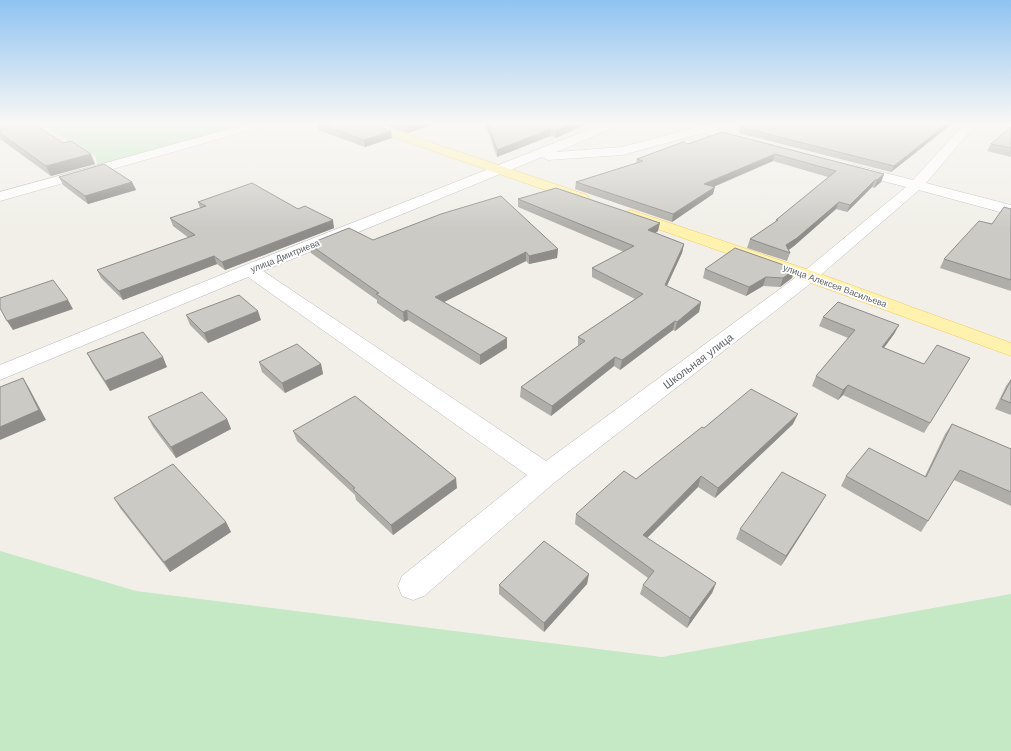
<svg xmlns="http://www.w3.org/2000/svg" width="1011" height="751" viewBox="0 0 1011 751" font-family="Arial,sans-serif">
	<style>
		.green { fill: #c5e8c5 }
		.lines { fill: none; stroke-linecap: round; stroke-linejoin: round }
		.street-casing { stroke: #b5b8bc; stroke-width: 1 }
		.primary-casing { stroke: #f2c960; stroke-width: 1 }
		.street { fill: #fff; fill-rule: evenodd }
		.primary { fill: #fff2af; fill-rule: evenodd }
		.wall { fill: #afaea9 }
		.shaded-wall { fill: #8f8d8a }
		.building { fill: #cccac5; stroke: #8f8d8a }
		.labels { text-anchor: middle; stroke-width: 3.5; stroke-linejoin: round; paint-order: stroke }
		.far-street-label { font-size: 9px; fill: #5f6368; stroke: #fff }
		.street-label { font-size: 11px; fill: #5f6368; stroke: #fff }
	</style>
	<rect width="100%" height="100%" fill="#f1efe8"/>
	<g class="green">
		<polygon points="35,123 247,123 98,166 95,155"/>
		<polygon points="0,551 136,591 662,657 1011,594 1011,751 0,751"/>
	</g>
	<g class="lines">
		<defs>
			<g id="street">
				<polygon points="251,123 270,123 268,125 0,201 0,192"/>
				<polygon points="605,123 622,123 620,125 556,152 622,147 712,123 723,123 724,125 722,127 717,129 753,138 755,141 753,144 749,145 704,133 622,155 548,160 542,157 263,271 546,461 803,272 906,187 849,172 847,169 849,166 854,165 913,180 965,123 977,123 926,183 1011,205 1011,215 919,190 815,280 555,482 424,596 413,600 402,596 398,586 402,576 527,475 248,277 0,380 0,365 243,266"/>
			</g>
			<g id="primary">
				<polygon points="356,123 374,123 587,195 589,198 587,201 582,202 577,201 358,125"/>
				<polygon points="631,210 815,272 1011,343 1011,356 803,280 626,218 623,215 626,212"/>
			</g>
		</defs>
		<use href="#street" class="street-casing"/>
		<use href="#primary" class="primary-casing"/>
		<use href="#street" class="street"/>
		<use href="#primary" class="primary"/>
	</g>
	<g class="wall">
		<polygon points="0,123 95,164 51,176 0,139"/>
		<polygon points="317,123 391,131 392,138 365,147 318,130"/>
		<polygon points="379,123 438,123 408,133"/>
		<polygon points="485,123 589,123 556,138 550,136 497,157"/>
		<polygon points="953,123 891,172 739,133 740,127"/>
		<polygon points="1011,127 1011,157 987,151 991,144"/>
		<polygon points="722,132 884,174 881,182 874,188 872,187 847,212 836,209 794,246 788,250 790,253 787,261 747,248 750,239 775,223 776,220 828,177 773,161 714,187 713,194 672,222 575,189 576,182 636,163 637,159 688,144"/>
		<polygon points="59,177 132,182 136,190 88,204 63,185"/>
		<polygon points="518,199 658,231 655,233 684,244 682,253 667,286 701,302 699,312 675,331 673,330 620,370 614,366 551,416 520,397 521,387 578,346 578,337 635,299 592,277 592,268 624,252 518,207"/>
		<polygon points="198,202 298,209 334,228 225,270 217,264 123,300 101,278 97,270 189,238 173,226 170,218 200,208"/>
		<polygon points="1011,209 1011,291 940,268 944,259 992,224"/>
		<polygon points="373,240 558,249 557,258 529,264 526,261 444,302 507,338 507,348 480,365 408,320 404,322 377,303 377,300 311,253 309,244"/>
		<polygon points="705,269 792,278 780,287 763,286 746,296 703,278"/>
		<polygon points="186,315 261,320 208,343 190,325"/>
		<polygon points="823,317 899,325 894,334 884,348 924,364 970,358 924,433 843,395 838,400 812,386 816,376 848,338 819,326"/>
		<polygon points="87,353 167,367 110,391 92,363"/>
		<polygon points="259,362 321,364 323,374 285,393 262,372"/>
		<polygon points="1011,379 1011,415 995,409 1006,386"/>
		<polygon points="148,417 227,419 231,429 176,458 153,427"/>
		<polygon points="793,424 715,498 698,487 647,538 716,583 712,593 687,628 640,594 643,585 648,578 575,524 576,514 636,479 704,428"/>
		<polygon points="952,424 1011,449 1011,506 954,480 928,521 921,532 841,486 846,476 925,476 945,434"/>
		<polygon points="293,431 457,488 393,535 356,500 355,495 297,441"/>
		<polygon points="826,495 820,505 781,566 736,539 740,529"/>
		<polygon points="114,498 226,522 231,532 170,572 120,508"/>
		<polygon points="589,574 587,584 544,632 499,594 499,585"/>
	</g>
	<g class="shaded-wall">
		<polygon points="416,123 438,123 408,133 407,126"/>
		<polygon points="574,123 589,123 556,138 556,131"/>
		<polygon points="948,123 953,123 891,172 894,166"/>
		<polygon points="550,129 550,136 497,157 497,150"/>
		<polygon points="391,131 392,138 365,147 364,140"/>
		<polygon points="91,154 95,164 51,176 46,166"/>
		<polygon points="775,154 773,161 703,191 704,184"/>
		<polygon points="884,174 881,182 874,188 877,180"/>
		<polygon points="875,180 872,187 847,212 850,205"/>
		<polygon points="132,182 136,190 88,204 85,196"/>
		<polygon points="715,187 713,194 672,222 673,214"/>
		<polygon points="839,202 836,209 794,246 786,252 786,245"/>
		<polygon points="333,220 334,228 225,270 222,262"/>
		<polygon points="660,223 658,231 647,239 648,230"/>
		<polygon points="684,244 682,253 663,294 665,285"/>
		<polygon points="558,249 557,258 529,264 529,256"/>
		<polygon points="526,252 526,261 436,306 435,297"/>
		<polygon points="214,256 217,264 123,300 119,291"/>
		<polygon points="795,269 792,278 780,287 783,278"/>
		<polygon points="766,277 763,286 746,296 749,287"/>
		<polygon points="68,300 73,309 13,330 7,321"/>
		<polygon points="701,302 699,312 675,331 677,322"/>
		<polygon points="407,310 408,320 404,322 403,312"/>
		<polygon points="258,311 261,320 208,343 204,333"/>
		<polygon points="675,321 673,330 620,370 622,360"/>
		<polygon points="899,325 894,334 877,357 882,347"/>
		<polygon points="507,338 507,348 480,365 480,355"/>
		<polygon points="163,357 167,367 110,391 105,381"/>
		<polygon points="615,357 614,366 551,416 552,406"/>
		<polygon points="321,364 323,374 285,393 282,383"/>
		<polygon points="23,378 29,388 46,420 0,440 0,427"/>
		<polygon points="848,385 843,395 838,400 843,390"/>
		<polygon points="798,414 793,424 715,498 718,488"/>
		<polygon points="227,419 231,429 176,458 171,447"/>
		<polygon points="701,476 698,487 640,545 643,535"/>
		<polygon points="456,478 457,488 393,535 391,525"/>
		<polygon points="826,495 820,505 781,566 786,556"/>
		<polygon points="226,522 231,532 170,572 164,562"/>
		<polygon points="589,574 587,584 544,632 544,623"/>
		<polygon points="716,583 712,593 687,628 690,618"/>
	</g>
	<g class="building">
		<polygon points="0,123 33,123 63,143 71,141 91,154 46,166 0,133"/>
		<polygon points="317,123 367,123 391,131 364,140"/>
		<polygon points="399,123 416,123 407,126"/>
		<polygon points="488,123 574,123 556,131 550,129 497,150"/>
		<polygon points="752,123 948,123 894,166 740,127"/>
		<polygon points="1011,127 1011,148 991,144"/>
		<polygon points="722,132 884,174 877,180 875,180 850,205 839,202 797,238 786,245 790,253 750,239 778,220 776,220 836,171 775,154 704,184 715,187 673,214 576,182 643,161 637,159 683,142 688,144"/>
		<polygon points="104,164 132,182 85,196 59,177"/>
		<polygon points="252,183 298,209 305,206 333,220 222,262 214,256 119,291 97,270 195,235 170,218 206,206 198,202"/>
		<polygon points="556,188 660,223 648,230 684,244 665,285 701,302 677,322 675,321 622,360 615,357 552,406 521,387 585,341 578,337 643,294 592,268 634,246 518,199"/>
		<polygon points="501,196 558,249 529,256 526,252 435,297 507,338 480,355 407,310 403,312 376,294 379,293 309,244 349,228 373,240 441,214"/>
		<polygon points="1004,207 1011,209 1011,280 944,259 979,221 992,224"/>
		<polygon points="735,248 795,269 783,278 766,277 749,287 705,269"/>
		<polygon points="53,280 68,300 7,321 0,308 0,298"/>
		<polygon points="239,295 258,311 204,333 186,315"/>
		<polygon points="838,302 899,325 882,347 924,364 937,345 970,358 930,423 848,385 843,390 816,376 855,330 823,317"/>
		<polygon points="143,332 163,357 105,381 87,353"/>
		<polygon points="297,344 321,364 282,383 259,362"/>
		<polygon points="23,378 39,410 0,427 0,387"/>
		<polygon points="1011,380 1011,403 1001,399"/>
		<polygon points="751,389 798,414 718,488 701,476 643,535 716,583 690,618 643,585 654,571 576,514 624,471 636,479 702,427 704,428"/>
		<polygon points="202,392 227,419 171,447 148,417"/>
		<polygon points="355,396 456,478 391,525 353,489 355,488 293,431"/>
		<polygon points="952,424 1011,449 1011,492 960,470 928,521 846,476 869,448 926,477"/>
		<polygon points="173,464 226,522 164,562 114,498"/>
		<polygon points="782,472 826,495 786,556 740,529"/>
		<polygon points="544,541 589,574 544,623 499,585"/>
	</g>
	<linearGradient id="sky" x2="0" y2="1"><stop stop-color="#8fc3f1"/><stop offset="0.54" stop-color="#f9f8f5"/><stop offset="1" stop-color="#f9f8f5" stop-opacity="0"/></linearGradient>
	<rect width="1011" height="228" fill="url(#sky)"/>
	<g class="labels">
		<g class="far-street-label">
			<text transform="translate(285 256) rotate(-22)" y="3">улица Дмитриева</text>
			<text transform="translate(835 286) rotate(20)" y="3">улица Алексея Васильева</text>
		</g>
		<g class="street-label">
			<text transform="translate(698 361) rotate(-37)" y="4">Школьная улица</text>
		</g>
	</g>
</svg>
